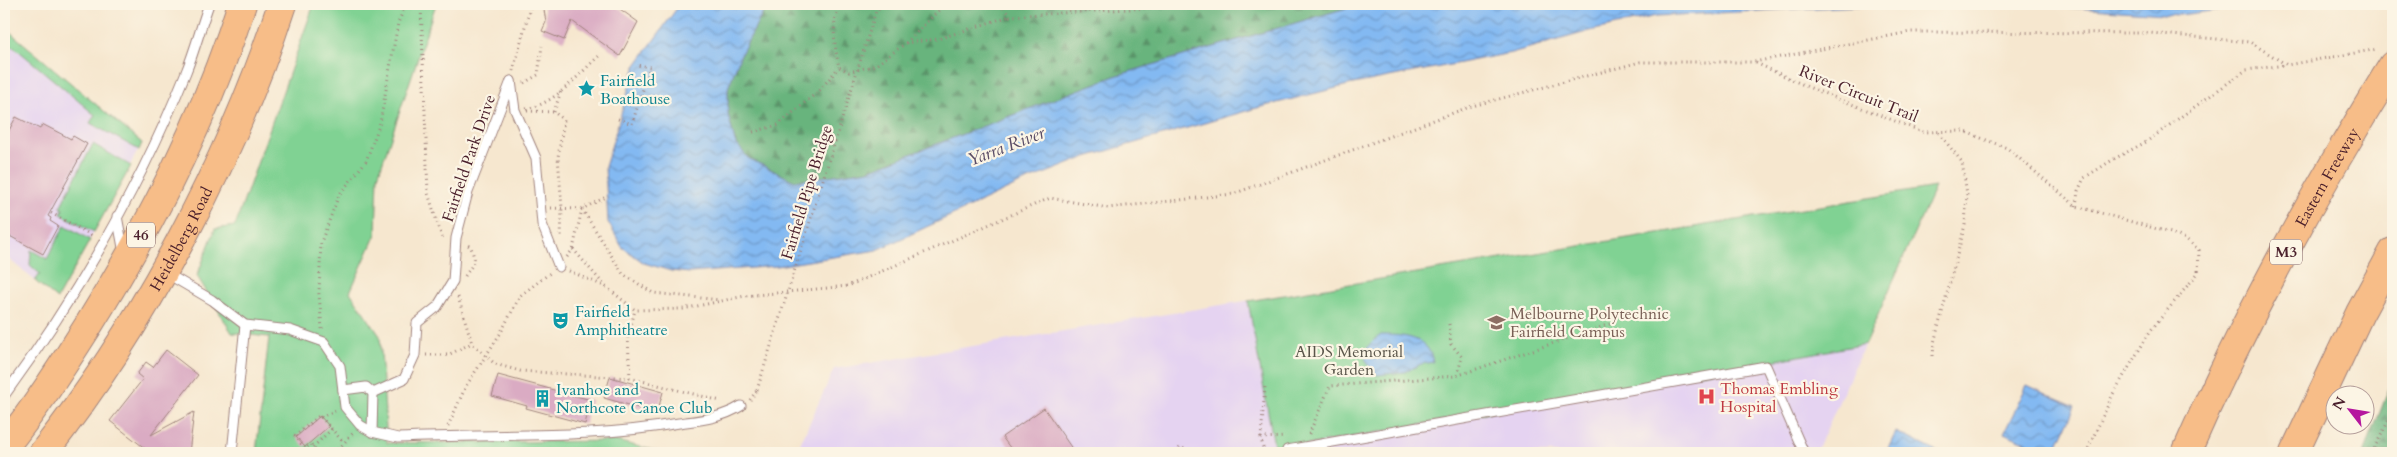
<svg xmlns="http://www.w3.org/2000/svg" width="2397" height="457" viewBox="0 0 2397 457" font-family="Cardo,serif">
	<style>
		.built { fill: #e5d3f1 }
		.green { fill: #80d293; stroke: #65785f }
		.forest { fill: url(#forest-firs); stroke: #596a54 }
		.water { fill: url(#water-waves); stroke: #666c8e }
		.building { fill: #daabc3 }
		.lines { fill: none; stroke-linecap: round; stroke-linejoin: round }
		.service-casing { stroke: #a0837d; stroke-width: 11 }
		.primary-casing { stroke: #a0837d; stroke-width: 30 }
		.motorway-casing { stroke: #a0837d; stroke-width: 30 }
		.path { stroke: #a0837d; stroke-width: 3; stroke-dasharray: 1 4; stroke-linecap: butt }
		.service { stroke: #fff; stroke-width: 9 }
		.primary { stroke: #f7bd88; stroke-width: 28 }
		.motorway { stroke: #f7bd88; stroke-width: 28 }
		.path-bridge { stroke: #a0837d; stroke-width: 3; stroke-dasharray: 1 4; stroke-linecap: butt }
		.labels { text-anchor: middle; stroke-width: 4.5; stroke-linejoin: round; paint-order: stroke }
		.shield { fill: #fcf5e5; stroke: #7f5f63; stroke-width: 1 }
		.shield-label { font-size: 15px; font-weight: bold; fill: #4a1f2b }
		.culture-label { font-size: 16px; fill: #0d838f; stroke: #fcf5e5; text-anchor: start }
		.street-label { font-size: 16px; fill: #4a1f2b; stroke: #fcf5e5 }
		.education-label { font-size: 16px; fill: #785e54; stroke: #fcf5e5; text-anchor: start }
		.park-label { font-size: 16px; fill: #5a554a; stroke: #fcf5e5 }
		.health-label { font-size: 16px; fill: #be3a42; stroke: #fcf5e5; text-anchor: start }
		.water-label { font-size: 18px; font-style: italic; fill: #5b4d67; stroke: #fcf5e5 }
	</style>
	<defs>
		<pattern id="forest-firs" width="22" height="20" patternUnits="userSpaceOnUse" patternTransform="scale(1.25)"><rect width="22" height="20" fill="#68b47d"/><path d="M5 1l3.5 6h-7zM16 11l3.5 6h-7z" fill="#589267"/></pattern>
		<pattern id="water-waves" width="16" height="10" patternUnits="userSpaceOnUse" patternTransform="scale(1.25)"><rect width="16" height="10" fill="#83b9f2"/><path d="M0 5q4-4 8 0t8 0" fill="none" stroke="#6d96c4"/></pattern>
	</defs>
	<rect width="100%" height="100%" fill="#fcf5e5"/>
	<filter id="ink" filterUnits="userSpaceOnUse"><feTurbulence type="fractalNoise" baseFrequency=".02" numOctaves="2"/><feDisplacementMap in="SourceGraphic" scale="10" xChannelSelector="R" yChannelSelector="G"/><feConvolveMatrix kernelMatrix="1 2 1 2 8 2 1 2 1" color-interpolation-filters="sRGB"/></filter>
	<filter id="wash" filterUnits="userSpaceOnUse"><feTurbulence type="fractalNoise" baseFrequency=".0096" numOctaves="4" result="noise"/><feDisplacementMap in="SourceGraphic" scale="20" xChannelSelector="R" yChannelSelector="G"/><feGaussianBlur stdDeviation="1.12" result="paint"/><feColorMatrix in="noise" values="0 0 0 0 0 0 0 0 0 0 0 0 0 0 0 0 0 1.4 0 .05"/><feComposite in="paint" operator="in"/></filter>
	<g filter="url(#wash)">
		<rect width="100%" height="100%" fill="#f6e7cf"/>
		<g class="built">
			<polygon points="4,28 142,143 57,299 4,255"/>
			<polygon points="1935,187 1816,453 796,453 834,369"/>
		</g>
		<g class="green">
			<polygon points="314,4 436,4 378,176 376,234 350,292 380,336 387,443 616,441 665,453 256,453 269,337 232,333 197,276 215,229 235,226"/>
			<polygon points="4,27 142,143 139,150 90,123 95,115 13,46 10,49 4,45"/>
			<polygon points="93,144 131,166 94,232 61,214 63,209 60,207"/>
			<polygon points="1935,187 1865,344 1275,451 1248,301"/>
			<polygon points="65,225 90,240 57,299 35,281 40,274 30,265 31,250 47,259"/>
		</g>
		<g class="forest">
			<polygon points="770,4 1360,4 1115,76 869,170 794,181 748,158 735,142 728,114 728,88 741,54 763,13"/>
			<polygon points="2393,380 2393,453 2364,453 2390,386"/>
		</g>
		<g class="water">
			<polygon points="680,4 770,4 763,13 741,54 728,88 728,114 735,142 748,158 794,181 869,170 1115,76 1360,4 1898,4 1656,16 1590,31 1511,53 1348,85 1253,109 1086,157 1021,183 877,250 777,266 690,273 671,271 644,263 622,247 608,222 605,167 636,65"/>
			<polygon points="1964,4 2268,4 2179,15 2016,4"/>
			<path d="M1381 335C1403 335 1429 336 1433 362L1421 364 1405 372 1377 375C1360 359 1361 348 1381 335Z"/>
			<polygon points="2027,385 2075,407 2054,453 2028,453 2032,445 2004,433"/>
			<polygon points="1896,432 1940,453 1886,453"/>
		</g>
		<g id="blocks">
			<g class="building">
				<polygon points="543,4 613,4 638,22 620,56 572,21 564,40 542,31 546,22"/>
				<polygon points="16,117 40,129 42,124 71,139 73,136 87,144 48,216 51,218 50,221 58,226 43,254 4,233 4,140"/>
				<polygon points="166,350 198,375 151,435 194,412 189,453 151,453 110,421 143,379 137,374 146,362 153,367"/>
				<polygon points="498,375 591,400 585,424 526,408 527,406 492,396"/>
				<polygon points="610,377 663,392 657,413 604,398"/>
				<polygon points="1044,408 1075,453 1014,453 1002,437"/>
				<polygon points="320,416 329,426 305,447 296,437"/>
			</g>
		</g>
	</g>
	<g filter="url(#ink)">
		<use href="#blocks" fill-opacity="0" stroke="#a0837d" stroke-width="1"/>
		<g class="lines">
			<defs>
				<g id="service">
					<polyline points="511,81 515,110 536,158 542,224 559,267"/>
					<polyline points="117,216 124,253"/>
					<path d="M166 273 212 300 245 325 290 330 324 342 340 366 345 407 360 425 372 432 398 438C493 433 586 440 679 423 701 420 722 418 741 406"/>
					<polyline points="343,390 366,387 373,393"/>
					<polyline points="373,393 404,379 415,355 417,323 437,307 453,281 456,238 468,192 511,81"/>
					<path d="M4 396C77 296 140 187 186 72 195 50 201 26 209 4"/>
					<polyline points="372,432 373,393"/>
					<polyline points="232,453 245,325"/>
					<polyline points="1288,453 1287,450 1766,366 1804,453"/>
				</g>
				<g id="primary">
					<path d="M4 447C35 409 62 367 88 326 151 225 206 117 242 4"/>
					<path id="s1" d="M43 453C144 325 232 159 282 4"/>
				</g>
				<g id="motorway">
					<path id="s2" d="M2186 453C2244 320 2316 189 2393 65"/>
					<polyline points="2294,453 2360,313 2393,252"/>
				</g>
			</defs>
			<use href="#service" class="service-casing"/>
			<use href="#primary" class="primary-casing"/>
			<use href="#motorway" class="motorway-casing"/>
			<g class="path">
				<polyline points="421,4 428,193 443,241"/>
				<path d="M841 4C830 24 835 46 839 67L849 72 876 65 906 43 938 39 1010 16"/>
				<polyline points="1000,4 1010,16 1164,7 1174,4"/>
				<polyline points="906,43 945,4"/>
				<polyline points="1756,63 1808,87 1923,132 1963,131 2007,148 2076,206 2171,233 2186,239 2199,250 2198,273 2151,330 2113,394 2086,453"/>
				<polyline points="513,71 531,4"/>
				<polyline points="524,83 538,75 542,46"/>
				<path d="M526 109C555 104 578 75 599 56"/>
				<polyline points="527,111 554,112 564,120 558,157 562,208 561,239"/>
				<polyline points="554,112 561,91"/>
				<polyline points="618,119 632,124 650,67 636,65"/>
				<polyline points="753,132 778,125 820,90 839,67"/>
				<polyline points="2076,206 2078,191 2084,178 2114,159 2146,142 2246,70 2286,65"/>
				<polyline points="551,208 582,209 608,196"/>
				<polyline points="582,209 623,274 653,293 720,300"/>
				<polyline points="51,213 93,236"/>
				<polyline points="573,249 605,286 635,310 683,309 745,296 848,286 1050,198 1108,208 1233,194 1472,106 1640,62 1754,62 1910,32 2150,33 2250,42 2287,65 2378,49"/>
				<polyline points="567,257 573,249 582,209"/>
				<polyline points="569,271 604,286"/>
				<polyline points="465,276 475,261 471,247 466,244"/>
				<polyline points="458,297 472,343 495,364 520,371 630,378 721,401"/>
				<polyline points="1449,324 1451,344 1462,357 1457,376"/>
				<polyline points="322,329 319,294 321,242 339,195 366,161 380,123 398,23 406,4"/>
				<polyline points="426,355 448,355 472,343"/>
				<polyline points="1933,356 1934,343 1965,225 1967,194 1962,162 1938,132"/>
				<polyline points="630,378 628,338 635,310"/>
				<polyline points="750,400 757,390"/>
				<polyline points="321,417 344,443"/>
				<polyline points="448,426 466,386 500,334 520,296 550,273"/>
				<polyline points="1309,434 1330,386 1456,376 1613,323"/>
				<polyline points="1261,438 1265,387"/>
				<polyline points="313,447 332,429"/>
				<polyline points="318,453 311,444 305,449 295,436 320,415 321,417 335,411"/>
				<polyline points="335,453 353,433"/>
				<polyline points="1177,453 1180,447 1194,453"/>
				<polyline points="1233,453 1234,451 1239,453"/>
				<polyline points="1264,453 1261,438 1285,437"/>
				<polyline points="2372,453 2393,412"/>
			</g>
			<use href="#service" class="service"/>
			<use href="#primary" class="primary"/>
			<use href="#motorway" class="motorway"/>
			<polyline class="path-bridge" points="757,390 876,11 883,4"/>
		</g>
	</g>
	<defs>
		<symbol id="sight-bare" viewBox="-9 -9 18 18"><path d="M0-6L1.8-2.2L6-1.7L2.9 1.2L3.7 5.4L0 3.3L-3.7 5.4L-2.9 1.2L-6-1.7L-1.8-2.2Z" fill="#0f9aa8" stroke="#fcf5e5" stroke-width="2.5" paint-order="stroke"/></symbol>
		<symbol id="theatre-bare" viewBox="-9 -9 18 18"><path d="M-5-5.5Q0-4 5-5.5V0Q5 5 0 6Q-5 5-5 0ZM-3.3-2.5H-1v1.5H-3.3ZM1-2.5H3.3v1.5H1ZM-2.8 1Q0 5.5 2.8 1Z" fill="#0f9aa8" stroke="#fcf5e5" stroke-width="2.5" paint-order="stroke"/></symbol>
		<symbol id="university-bare" viewBox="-9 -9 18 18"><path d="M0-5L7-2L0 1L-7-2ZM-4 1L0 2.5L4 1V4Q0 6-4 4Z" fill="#8d6e63" stroke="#fcf5e5" stroke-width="2.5" paint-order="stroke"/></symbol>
		<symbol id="hospital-bare" viewBox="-9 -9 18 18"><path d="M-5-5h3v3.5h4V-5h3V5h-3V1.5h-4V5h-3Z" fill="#e0444e" stroke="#fcf5e5" stroke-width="2.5" paint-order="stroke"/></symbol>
		<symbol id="building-bare" viewBox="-9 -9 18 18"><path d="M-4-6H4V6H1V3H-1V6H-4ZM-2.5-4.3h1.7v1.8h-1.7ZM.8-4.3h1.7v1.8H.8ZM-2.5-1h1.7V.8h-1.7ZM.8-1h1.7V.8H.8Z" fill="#0f9aa8" stroke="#fcf5e5" stroke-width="2.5" paint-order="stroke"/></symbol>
	</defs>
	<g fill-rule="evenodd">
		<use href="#sight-bare" x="574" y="76" width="25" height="25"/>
		<use href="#theatre-bare" x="548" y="308" width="25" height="25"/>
		<use href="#university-bare" x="1484" y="310" width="25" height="25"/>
		<use href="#hospital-bare" x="1694" y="384" width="25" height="25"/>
		<use href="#building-bare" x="530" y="386" width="25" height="25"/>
	</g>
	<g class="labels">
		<g class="shield">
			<rect x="127" y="222.5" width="28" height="25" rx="4"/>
			<rect x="2270" y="239.5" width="32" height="25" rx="4"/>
		</g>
		<g class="shield-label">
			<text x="141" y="240">46</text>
			<text x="2286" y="257">M3</text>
		</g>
		<g class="culture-label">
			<text x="600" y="86">Fairfield<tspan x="600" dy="18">Boathouse</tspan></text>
			<text x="575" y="317">Fairfield<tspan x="575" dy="18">Amphitheatre</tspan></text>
			<text x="556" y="395">Ivanhoe and<tspan x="556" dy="18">Northcote Canoe Club</tspan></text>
		</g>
		<g class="street-label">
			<text transform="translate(1859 93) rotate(22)" y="6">River Circuit Trail</text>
			<text transform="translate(468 158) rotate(-71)" y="6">Fairfield Park Drive</text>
			<text dy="6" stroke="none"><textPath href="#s2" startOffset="310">Eastern Freeway</textPath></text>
			<text transform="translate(806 192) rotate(-73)" y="6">Fairfield Pipe Bridge</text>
			<text dy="6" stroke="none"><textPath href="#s1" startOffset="255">Heidelberg Road</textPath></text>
		</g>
		<g class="education-label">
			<text x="1510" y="319">Melbourne Polytechnic<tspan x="1510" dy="18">Fairfield Campus</tspan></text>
		</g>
		<g class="park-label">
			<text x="1349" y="357">AIDS Memorial<tspan x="1349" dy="18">Garden</tspan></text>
		</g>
		<g class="health-label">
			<text x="1720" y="394">Thomas Embling<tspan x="1720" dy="18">Hospital</tspan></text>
		</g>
		<g class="water-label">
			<text transform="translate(1006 146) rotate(-21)" y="6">Yarra River</text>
		</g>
	</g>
	<rect width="2397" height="457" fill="none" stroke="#fcf5e5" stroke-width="20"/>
	<g transform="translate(2350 410) rotate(301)"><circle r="24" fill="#fcf5e5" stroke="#b59f9b"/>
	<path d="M0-4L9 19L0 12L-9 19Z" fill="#b5179e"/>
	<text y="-8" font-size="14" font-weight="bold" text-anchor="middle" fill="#4a1f2b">N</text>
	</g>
</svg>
